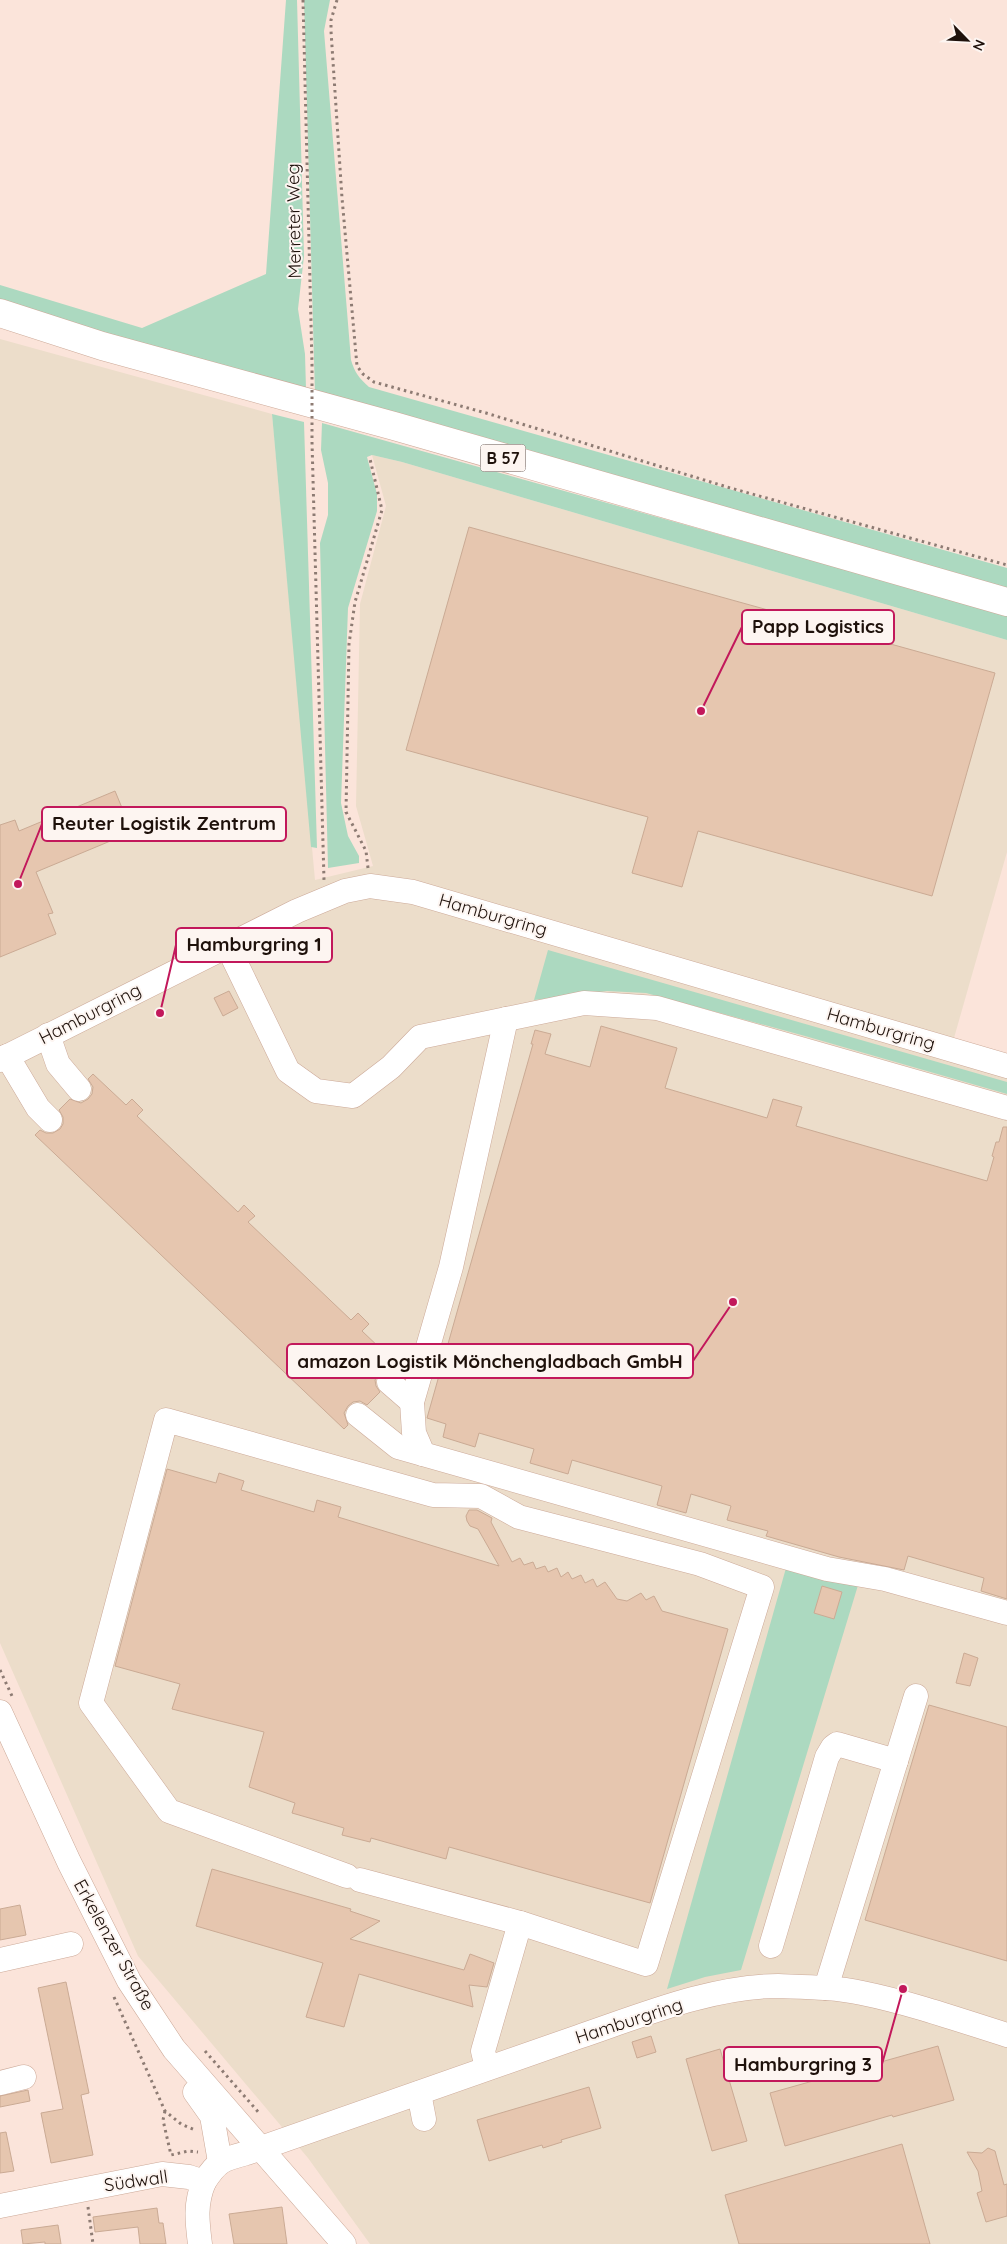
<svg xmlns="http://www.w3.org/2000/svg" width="1007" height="2244" viewBox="0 0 1007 2244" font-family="Quicksand,sans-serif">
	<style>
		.commercial { fill: #ecddca }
		.green { fill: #acd9c0 }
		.building { fill: #e6c6af; stroke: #caaa94 }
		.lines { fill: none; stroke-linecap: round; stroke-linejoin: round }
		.minor-casing { stroke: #cca998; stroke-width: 25 }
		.major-casing { stroke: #cca998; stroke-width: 29 }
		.path { stroke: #8d7b73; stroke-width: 3; stroke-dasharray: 2.5 4; stroke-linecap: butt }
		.minor { stroke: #fff; stroke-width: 24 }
		.major { stroke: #fff; stroke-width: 28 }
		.path-bridge { stroke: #8d7b73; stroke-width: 3; stroke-dasharray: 2.5 4; stroke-linecap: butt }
		.labels { text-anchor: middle; stroke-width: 4; stroke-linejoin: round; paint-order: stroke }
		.shield { fill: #fdf5f1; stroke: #615550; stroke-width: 1 }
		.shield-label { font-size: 16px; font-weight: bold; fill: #1e110b }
		.street-label { font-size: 18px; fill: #1e110b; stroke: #fdf5f1 }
		.leader { fill: none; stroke: #c2185b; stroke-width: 2 }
		.callout-dot { fill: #c2185b; stroke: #fdf5f1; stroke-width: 2 }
		.callout { fill: #fdf5f1; stroke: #c2185b; stroke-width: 2 }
		.callout-label { font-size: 19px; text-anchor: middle; font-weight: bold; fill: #1e110b }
	</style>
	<rect width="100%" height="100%" fill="#fbe4da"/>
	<polygon class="commercial" points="0,339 272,414 315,880 373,866 356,806 360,604 386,506 372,455 402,462 1007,640 1007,852 948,1059 1007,1077 1007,2244 370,2244 308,2158 138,1956 0,1643"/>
	<g class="green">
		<polygon points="286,0 297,0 304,256 298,309 305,354 306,389 0,303 0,285 142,328 266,274"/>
		<path d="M304 0H330L324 31 351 360C355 373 359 378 369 387L1007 568V591L315 395Z"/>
		<polygon points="272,414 304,422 317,848 311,847"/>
		<polygon points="322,423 1007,615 1007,640 402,462 372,455 367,457 377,494 377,511 348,608 341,803 348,836 359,856 359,863 328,868 320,543 328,515 328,483 321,450"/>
		<polygon points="548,950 1007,1082 1007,1094 805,1036 646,993 607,991 534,1000"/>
		<polygon points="786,1568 859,1582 741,1970 705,1977 667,1989"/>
	</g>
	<g class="building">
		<polygon points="469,527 995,673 932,896 698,831 682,887 632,873 648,817 406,750"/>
		<polygon points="115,791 132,832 36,872 53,913 48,914 56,934 0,957 0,825 15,820 19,831"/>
		<polygon points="229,991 238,1008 223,1016 214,998"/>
		<polygon points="601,1026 677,1048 665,1088 767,1118 773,1099 802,1107 796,1126 987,1181 994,1157 992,1156 996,1142 999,1142 1003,1127 1007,1127 1007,1599 981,1591 984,1578 908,1556 904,1570 839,1557 766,1536 768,1531 727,1520 731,1506 691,1494 686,1513 657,1505 662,1486 572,1460 568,1474 530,1463 534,1449 479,1433 475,1447 443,1437 446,1424 427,1418 533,1044 531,1044 535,1030 551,1034 545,1054 590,1067"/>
		<polygon points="93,1074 126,1105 132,1099 143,1110 137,1116 238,1212 244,1205 255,1216 248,1222 351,1320 358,1313 369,1324 362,1331 402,1369 398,1372 391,1368 384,1369 379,1373 375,1380 376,1386 380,1392 367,1405 360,1401 353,1402 348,1406 344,1413 348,1425 344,1429 35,1135 40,1130 46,1133 53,1133 60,1129 63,1124 63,1117 59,1110 70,1099 81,1103 88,1099 92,1094 93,1087 88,1079"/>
		<polygon points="167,1469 216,1483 219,1473 244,1481 241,1490 314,1512 317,1500 341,1507 338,1517 499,1566 478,1529 470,1526 467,1521 466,1516 469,1510 477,1510 492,1518 491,1522 512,1562 520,1558 524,1565 533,1562 536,1569 545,1566 548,1572 557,1568 561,1577 568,1572 572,1579 581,1575 585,1583 593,1579 597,1587 605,1582 617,1599 627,1601 641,1593 646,1600 654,1596 662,1611 728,1629 650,1903 449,1847 446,1859 371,1838 370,1842 342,1835 344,1828 292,1813 295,1803 249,1787 264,1732 172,1709 180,1684 115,1666"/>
		<polygon points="822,1586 842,1592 834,1619 814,1613"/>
		<polygon points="964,1653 978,1658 970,1686 956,1683"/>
		<polygon points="929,1705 1007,1727 1007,1961 865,1920"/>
		<polygon points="212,1869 351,1909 350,1911 380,1921 350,1939 464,1970 470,1954 494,1963 487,1987 469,1985 473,2007 359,1974 344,2027 306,2017 323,1963 196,1926"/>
		<polygon points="20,1905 26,1935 0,1940 0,1909"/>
		<polygon points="66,1982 89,2093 81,2095 93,2155 51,2163 41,2113 63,2109 38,1988"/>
		<polygon points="651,2036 656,2052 637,2058 632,2042"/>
		<polygon points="938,2046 954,2100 893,2117 892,2115 785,2146 770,2093"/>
		<polygon points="720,2049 747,2141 712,2151 686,2059"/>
		<polygon points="589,2087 601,2128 561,2140 562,2142 543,2148 542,2145 489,2161 477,2120"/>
		<polygon points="28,2090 30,2101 0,2107 0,2096"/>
		<polygon points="6,2132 14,2171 0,2173 0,2133"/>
		<polygon points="902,2144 930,2244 739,2244 725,2195"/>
		<polygon points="988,2148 995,2151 1004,2185 1007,2184 1007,2216 986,2222 977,2193 982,2191 978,2171 967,2152 982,2153"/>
		<polygon points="282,2207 287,2244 234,2244 229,2214"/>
		<polygon points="157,2208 159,2223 163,2223 166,2244 140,2244 138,2227 95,2232 93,2217"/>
		<polygon points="58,2225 61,2244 45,2244 45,2242 23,2244 21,2230"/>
	</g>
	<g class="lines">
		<defs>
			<g id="minor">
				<polyline points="227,945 288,1071 316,1091 353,1096 391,1067 420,1037 584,1003 657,1008 1007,1108"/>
				<polyline points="48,1035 58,1064 79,1089"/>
				<polyline points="7,1056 38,1108 50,1120"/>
				<polyline points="0,1060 297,911 345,891 370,886 413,892 1007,1066"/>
				<polyline points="389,1382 412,1402"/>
				<polyline points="358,1415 398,1447 827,1569 885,1579 1007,1613"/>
				<polyline points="423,1454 414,1433 412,1402 451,1267 506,1019"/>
				<polyline points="0,1712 69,1862 129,1981 174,2049 344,2244"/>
				<polyline points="347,1876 169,1811 91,1703 166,1420 433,1495 481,1496 519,1517 700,1564 762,1587 646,1964 520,1923 483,2051 487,2068"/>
				<polyline points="360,1880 520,1923"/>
				<polyline points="771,1946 827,1757 833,1747 837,1744 896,1761"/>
				<polyline points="0,1960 71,1944"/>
				<polyline points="826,1988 916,1696"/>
				<polyline points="0,2083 24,2077"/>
				<polyline points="195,2092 212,2116 220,2162"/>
				<polyline points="419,2093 424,2119"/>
				<path d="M0 2206 162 2174 189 2177 204 2182C218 2160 224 2159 247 2153 358 2114 468 2075 578 2037 640 2016 712 1986 778 1986 806 1987 834 1987 862 1993 911 2003 959 2020 1007 2035"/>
				<path d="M200 2244C197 2221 195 2203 204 2182"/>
			</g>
			<polyline id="major" points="0,313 102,346 394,426 1007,602"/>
		</defs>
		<use href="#minor" class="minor-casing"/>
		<use href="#major" class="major-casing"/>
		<g class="path">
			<polyline points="303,0 312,364"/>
			<polyline points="337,0 331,20 331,31 342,198 357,366 363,374 374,382 486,413 727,487 1007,565"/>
			<polyline points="312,442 324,880"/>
			<polyline points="368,868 366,851 346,812 349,644 355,602 382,510 370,459"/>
			<polyline points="0,1670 12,1696"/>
			<polyline points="114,1997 165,2111 181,2124 195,2130"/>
			<polyline points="205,2051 260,2114"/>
			<polyline points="165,2111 163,2120 171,2155 188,2151 198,2152"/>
			<polyline points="88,2207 93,2244"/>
		</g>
		<use href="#minor" class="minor"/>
		<use href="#major" class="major"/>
		<polyline class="path-bridge" points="312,364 312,442"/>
	</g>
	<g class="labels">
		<rect class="shield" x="480.5" y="444.5" width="45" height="27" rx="4"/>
		<g class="shield-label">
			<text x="503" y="464">B 57</text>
		</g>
		<g class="street-label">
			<text transform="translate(294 221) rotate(-91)" y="6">Merreter Weg</text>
			<text transform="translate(493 915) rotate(16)" y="6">Hamburgring</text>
			<text transform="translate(90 1014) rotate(-27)" y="6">Hamburgring</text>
			<text transform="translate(881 1029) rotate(16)" y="6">Hamburgring</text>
			<text transform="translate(114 1945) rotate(61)" y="6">Erkelenzer Straße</text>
			<text transform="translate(629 2021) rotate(-18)" y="6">Hamburgring</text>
			<text transform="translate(136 2181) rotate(-8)" y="6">Südwall</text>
		</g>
	</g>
	<path class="leader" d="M701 711L742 627M18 884L42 824M160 1013L176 945M733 1302L693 1361M903 1989L882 2064"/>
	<g class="callout-dot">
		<circle cx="701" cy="711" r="5"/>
		<circle cx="18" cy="884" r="5"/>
		<circle cx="160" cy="1013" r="5"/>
		<circle cx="733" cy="1302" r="5"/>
		<circle cx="903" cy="1989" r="5"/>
	</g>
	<g class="callout">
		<rect x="742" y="610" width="152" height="34" rx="5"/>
		<rect x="42" y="807" width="244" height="34" rx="5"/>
		<rect x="176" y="928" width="156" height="34" rx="5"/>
		<rect x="287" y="1344" width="406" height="34" rx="5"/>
		<rect x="724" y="2047" width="158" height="34" rx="5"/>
	</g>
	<g class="callout-label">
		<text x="818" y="633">Papp Logistics</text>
		<text x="164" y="830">Reuter Logistik Zentrum</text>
		<text x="254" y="951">Hamburgring 1</text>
		<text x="490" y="1368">amazon Logistik Mönchengladbach GmbH</text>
		<text x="803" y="2071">Hamburgring 3</text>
	</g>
	<g transform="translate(967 40) rotate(114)" stroke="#fdf5f1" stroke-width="4" paint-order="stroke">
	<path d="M0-4L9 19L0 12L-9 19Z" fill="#1e110b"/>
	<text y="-8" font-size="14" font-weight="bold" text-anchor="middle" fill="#1e110b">N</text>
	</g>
</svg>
